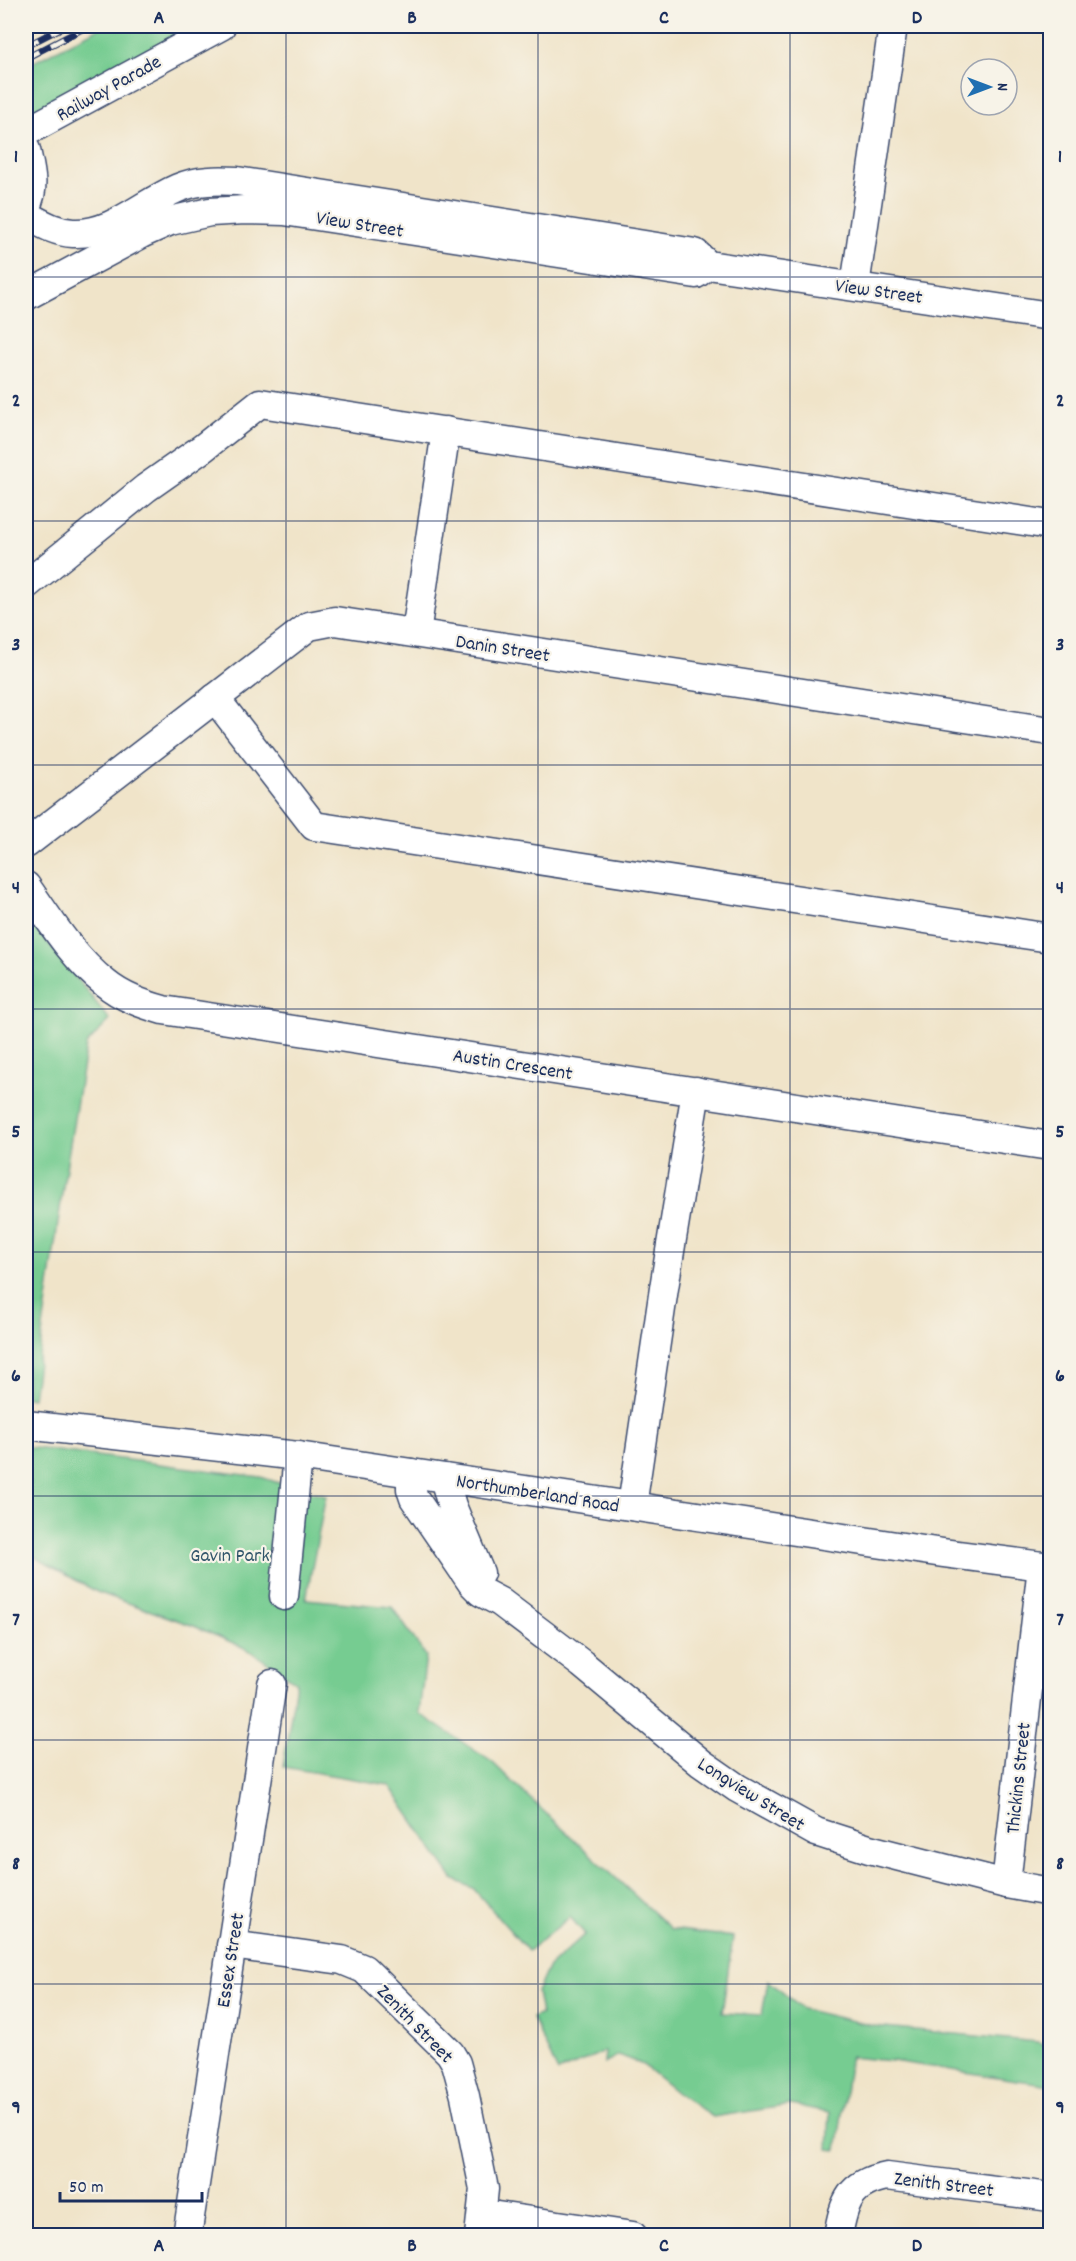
<svg xmlns="http://www.w3.org/2000/svg" width="1076" height="2261" viewBox="0 0 1076 2261" font-family="Dekko,sans-serif">
	<style>
		.green { fill: #76cc91; stroke: #487e78; stroke-width: 1.5 }
		.lines { fill: none; stroke-linecap: round; stroke-linejoin: round }
		.minor-casing { stroke: #3b4a6e; stroke-width: 31 }
		.minor { stroke: #fff; stroke-width: 28 }
		.rail-casing { stroke: #1b2f5e; stroke-width: 7 }
		.rail { stroke: #f7f3e8; stroke-width: 4.5; stroke-dasharray: 14; stroke-linecap: butt }
		.grid { fill: none; stroke: #1b2f5e; stroke-width: 1.5; stroke-opacity: 0.55 }
		.labels { text-anchor: middle; stroke-width: 4.5; stroke-linejoin: round; paint-order: stroke }
		.street-label { font-size: 20px; fill: #1b2f5e; stroke: #f7f3e8 }
		.park-label { font-size: 20px; fill: #32566b; stroke: #f7f3e8 }
		.neatline { fill: none; stroke: #1b2f5e; stroke-width: 2 }
		.grid-label { font-size: 20px; text-anchor: middle; font-weight: bold; fill: #1b2f5e }
	</style>
	<rect width="100%" height="100%" fill="#f7f3e8"/>
	<filter id="ink" filterUnits="userSpaceOnUse"><feTurbulence type="fractalNoise" baseFrequency=".0167" numOctaves="2"/><feDisplacementMap in="SourceGraphic" scale="12" xChannelSelector="R" yChannelSelector="G"/><feConvolveMatrix kernelMatrix="1 2 1 2 8 2 1 2 1" color-interpolation-filters="sRGB"/></filter>
	<filter id="wash" filterUnits="userSpaceOnUse"><feTurbulence type="fractalNoise" baseFrequency=".008" numOctaves="4" result="noise"/><feDisplacementMap in="SourceGraphic" scale="24" xChannelSelector="R" yChannelSelector="G"/><feGaussianBlur stdDeviation="1.35" result="paint"/><feColorMatrix in="noise" values="0 0 0 0 0 0 0 0 0 0 0 0 0 0 0 0 0 1.4 0 .05"/><feComposite in="paint" operator="in"/></filter>
	<g filter="url(#wash)">
		<rect width="100%" height="100%" fill="#f0e4c9"/>
		<g class="green">
			<polygon points="103,26 203,26 26,121 26,66"/>
			<polygon points="26,915 110,1020 86,1045 64,1181 33,1398 26,1397"/>
			<polygon points="26,1447 261,1477 294,1488 326,1495 306,1599 392,1607 426,1656 419,1713 492,1762 525,1794 671,1929 733,1937 722,2013 762,2015 768,1980 802,2009 874,2026 1038,2042 1050,2046 1050,2085 892,2061 850,2057 837,2150 828,2149 830,2112 791,2105 713,2117 677,2093 643,2065 619,2055 604,2063 605,2051 558,2072 532,2018 541,2014 537,1992 548,1968 585,1934 570,1917 528,1951 473,1888 453,1879 389,1785 283,1767 296,1682 247,1649 194,1626 97,1592 26,1552"/>
		</g>
	</g>
	<g filter="url(#ink)">
		<g class="lines">
			<defs>
				<g id="minor">
					<polyline points="26,132 221,26"/>
					<path d="M26 150C30 170 36 188 26 206"/>
					<path d="M26 215C41 223 55 232 73 233 112 235 143 203 178 188 197 180 217 180 237 181L695 253 708 265 1050 316"/>
					<polyline points="855,286 893,26"/>
					<polyline points="26,296 143,233 170,221 210,212 245,210 284,211 696,274 708,265"/>
					<polyline points="26,585 146,488 203,448 260,403 1050,525"/>
					<polyline points="416,633 446,431"/>
					<polyline points="215,698 314,826 1050,938"/>
					<polyline points="26,844 309,626 335,621 1050,731"/>
					<path d="M26 886C49 919 73 958 105 983 122 997 142 1004 163 1010L1050 1146"/>
					<polyline points="26,1425 298,1456 943,1553 1050,1567"/>
					<polyline points="411,1473 411,1489 414,1498 472,1583 481,1592 500,1602 582,1664 701,1763 737,1788 816,1832 869,1849 1006,1884 1050,1892"/>
					<polyline points="444,1478 452,1506 480,1573"/>
					<polyline points="632,1506 664,1288 696,1091"/>
					<polyline points="284,1596 298,1456"/>
					<polyline points="1006,1884 1042,1566"/>
					<polyline points="231,1945 342,1960 364,1969 450,2053 456,2063 465,2096 484,2189 479,2236"/>
					<polyline points="483,2214 633,2236"/>
					<polyline points="187,2236 272,1684"/>
					<path d="M838 2236C844 2201 850 2183 887 2176L1050 2197"/>
				</g>
			</defs>
			<use href="#minor" class="minor-casing"/>
			<use href="#minor" class="minor"/>
			<defs>
				<g id="rail">
					<polyline points="26,46 65,26"/>
					<polyline points="26,58 88,26"/>
				</g>
			</defs>
			<use href="#rail" class="rail-casing"/>
			<use href="#rail" class="rail"/>
		</g>
	</g>
	<path class="grid" d="M286 26V2236M538 26V2236M790 26V2236M26 277H1050M26 521H1050M26 765H1050M26 1009H1050M26 1252H1050M26 1496H1050M26 1740H1050M26 1984H1050"/>
	<g class="labels">
		<g class="street-label">
			<text transform="translate(108 87) rotate(-29)" y="7">Railway Parade</text>
			<text transform="translate(360 223) rotate(9)" y="7">View Street</text>
			<text transform="translate(879 290) rotate(8)" y="7">View Street</text>
			<text transform="translate(503 647) rotate(9)" y="7">Danin Street</text>
			<text transform="translate(513 1063) rotate(9)" y="7">Austin Crescent</text>
			<text transform="translate(538 1492) rotate(9)" y="7">Northumberland Road</text>
			<text transform="translate(1017 1778) rotate(-84)" y="7">Thickins Street</text>
			<text transform="translate(752 1793) rotate(32)" y="7">Longview Street</text>
			<text transform="translate(229 1960) rotate(-81)" y="7">Essex Street</text>
			<text transform="translate(416 2023) rotate(46)" y="7">Zenith Street</text>
			<text transform="translate(944 2183) rotate(7)" y="7">Zenith Street</text>
		</g>
		<g class="park-label">
			<text x="230" y="1561">Gavin Park</text>
		</g>
	</g>
	<rect width="1076" height="2261" fill="none" stroke="#f7f3e8" stroke-width="66"/>
	<g transform="translate(989 87) rotate(90)"><circle r="28" fill="#f7f3e8" stroke="#9fa5b1" stroke-width="1.5"/>
	<path d="M0-4.5L10 22L0 15L-10 22Z" fill="#1f6fb2"/>
	<text y="-9" font-size="16" font-weight="bold" text-anchor="middle" fill="#1b2f5e">N</text>
	</g>
	<path d="M60 2192v9h142v-9" fill="none" stroke="#1b2f5e" stroke-width="3"/>
	<text x="69" y="2192" font-size="18" fill="#1b2f5e" stroke="#f7f3e8" stroke-width="4.5" paint-order="stroke">50 m</text>
	<rect x="33" y="33" width="1010" height="2195" class="neatline"/>
	<g class="grid-label">
		<text x="159" y="23">A</text>
		<text x="412" y="23">B</text>
		<text x="664" y="23">C</text>
		<text x="917" y="23">D</text>
		<text x="16" y="162">1</text>
		<text x="1060" y="162">1</text>
		<text x="16" y="406">2</text>
		<text x="1060" y="406">2</text>
		<text x="16" y="650">3</text>
		<text x="1060" y="650">3</text>
		<text x="16" y="893">4</text>
		<text x="1060" y="893">4</text>
		<text x="16" y="1137">5</text>
		<text x="1060" y="1137">5</text>
		<text x="16" y="1381">6</text>
		<text x="1060" y="1381">6</text>
		<text x="16" y="1625">7</text>
		<text x="1060" y="1625">7</text>
		<text x="16" y="1869">8</text>
		<text x="1060" y="1869">8</text>
		<text x="16" y="2113">9</text>
		<text x="1060" y="2113">9</text>
		<text x="159" y="2251">A</text>
		<text x="412" y="2251">B</text>
		<text x="664" y="2251">C</text>
		<text x="917" y="2251">D</text>
	</g>
</svg>
